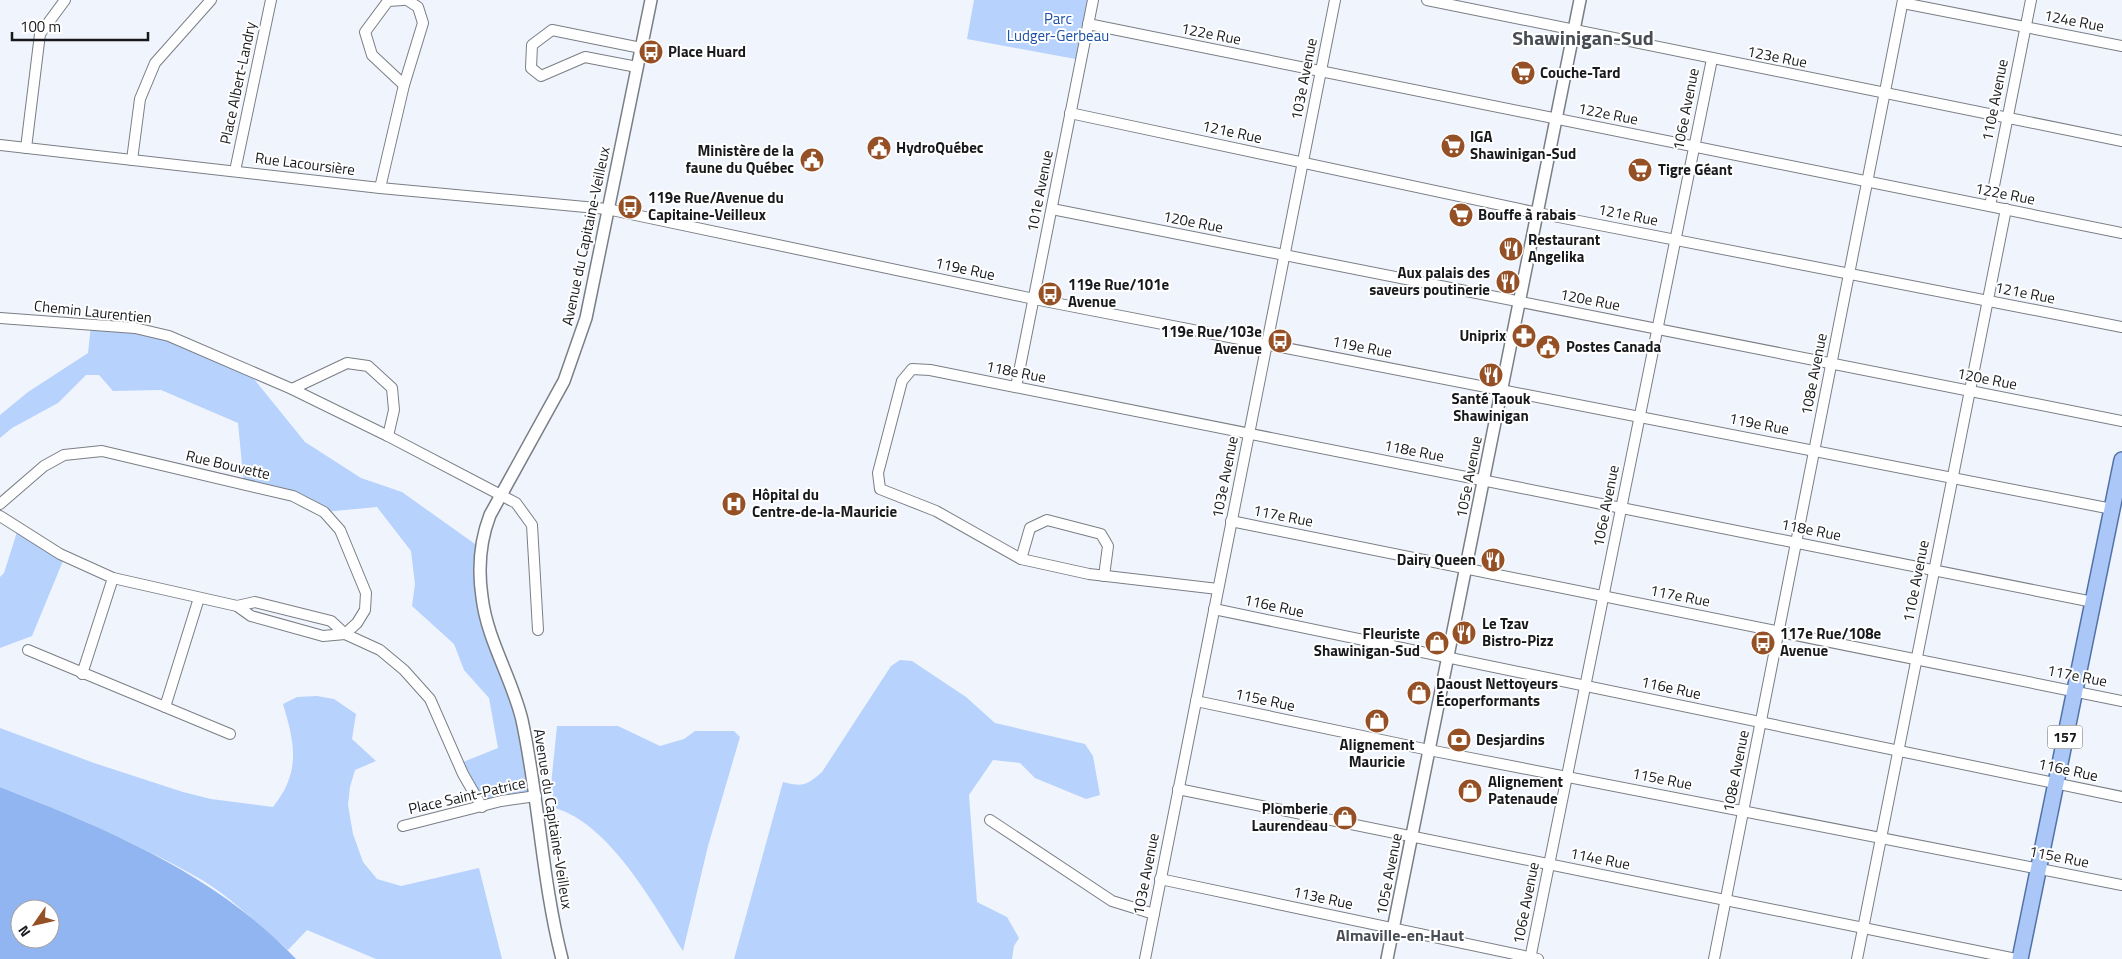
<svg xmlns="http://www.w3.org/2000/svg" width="2122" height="959" viewBox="0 0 2122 959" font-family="'Titillium Web',sans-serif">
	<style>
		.green { fill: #b7d2fd }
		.water { fill: #91b5f1; fill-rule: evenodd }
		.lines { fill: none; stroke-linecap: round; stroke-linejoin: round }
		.minor-casing { stroke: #7a7e85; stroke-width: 12 }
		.tertiary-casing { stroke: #7a7e85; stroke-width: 14 }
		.primary-casing { stroke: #5272a7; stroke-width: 18 }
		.minor { stroke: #fff; stroke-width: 10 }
		.tertiary { stroke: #fff; stroke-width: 11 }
		.primary { stroke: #aac7f7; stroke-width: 15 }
		.labels { text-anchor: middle; stroke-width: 4; stroke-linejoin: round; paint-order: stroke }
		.shield { fill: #fff; stroke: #5d5e60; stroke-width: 1 }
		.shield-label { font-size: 14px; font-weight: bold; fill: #18191c }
		.park-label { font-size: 15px; fill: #1d51a6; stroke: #fff }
		.street-label { font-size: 15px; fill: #18191c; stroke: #fff }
		.poi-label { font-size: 15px; font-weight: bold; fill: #18191c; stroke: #fff; text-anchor: start }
		.neighbourhood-label { font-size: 16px; font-weight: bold; fill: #494d54; stroke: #fff }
		.district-label { font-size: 20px; font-weight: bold; fill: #494d54; stroke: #fff }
	</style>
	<rect width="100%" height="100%" fill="#f0f5fd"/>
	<g class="green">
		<polygon points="974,0 1093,0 1081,60 967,39"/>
		<polygon points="91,325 135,328 246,369 305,442 361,478 402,492 482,549 480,583 511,687 536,796 482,807 458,764 498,748 489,698 464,670 454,644 412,606 415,584 411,551 377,507 324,512 293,496 244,485 238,423 161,390 113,391 99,375 86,375 58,403 12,428 0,438 0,415 28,392 88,353"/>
		<polygon points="17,532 65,556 32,636 0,648 0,577 4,573"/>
		<path d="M900 660 912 661 966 697 995 723 1085 744 1093 756 1100 795 1086 799 1035 778 1020 763 993 760 969 795 977 902 1007 917 1019 938 1014 946 1012 959H734L783 782C803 787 806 786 822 772L891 666Z"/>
		<path d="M317 696 334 699 356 714 352 739 376 761 355 770 350 787 348 805 353 834 363 862 377 879 401 886 479 868 502 959H376L307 930 288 950C260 926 233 899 202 880 138 843 69 814 0 787V728L94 763 183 792 211 799 273 807C301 772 295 744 283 704L297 697Z"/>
		<path d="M557 726H618L660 746 684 739 695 731H734L740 737 708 846 683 951C654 905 610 824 555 808L551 785Z"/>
	</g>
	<path class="water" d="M0 787C107 829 216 874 296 959H0ZM20 909H50V939H20Z"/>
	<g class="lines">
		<defs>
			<g id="minor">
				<polyline points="403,0 388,1 365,32 372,55 404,85"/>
				<polyline points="1427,0 2122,141"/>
				<polyline points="1903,3 2122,46"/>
				<polyline points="1088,24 2122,233"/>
				<polyline points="637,67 585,57 541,76 531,68 532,45 552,30 641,48"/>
				<polyline points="1070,113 1538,213 2122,327"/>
				<polyline points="0,145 380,188 607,209 1034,299 2112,509"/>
				<polyline points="26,148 40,34 65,0"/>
				<polyline points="132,160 140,99 155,63 211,0"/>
				<polyline points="235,171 271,0"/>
				<polyline points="380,188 404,85 423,23 418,7 407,0"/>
				<polyline points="1990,206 2031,0"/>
				<polyline points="1052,209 2122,421"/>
				<polyline points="0,318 135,328 169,336 292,389 388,436 516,503 532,525 538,630"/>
				<polyline points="1016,387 1093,0"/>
				<polyline points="292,389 347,363 368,366 392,388 394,410 388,436"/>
				<polyline points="0,504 44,466 64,455 102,451 293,496 324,512 340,530 366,593 365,610 357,623 345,634"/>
				<polyline points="0,516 60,554 113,578 237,606 251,616 323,636 345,634"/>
				<polyline points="1231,521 2122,701"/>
				<polyline points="1021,559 1030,528 1047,520 1101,534 1108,546 1104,576"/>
				<polyline points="1218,589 1089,574 1021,559 936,511 880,489 878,473 902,381 912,369 930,370 2093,602"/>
				<polyline points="237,606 255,602 331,621 345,634 380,650 404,670 430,699 463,774 482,807"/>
				<polyline points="1214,609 2122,797"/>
				<polyline points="28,650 230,734"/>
				<polyline points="82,674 113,578"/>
				<polyline points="1196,701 1429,750 2122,885"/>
				<polyline points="165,707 199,598"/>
				<polyline points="1178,789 2016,959"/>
				<polyline points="990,820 1112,901 1154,914"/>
				<polyline points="403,826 501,801 536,796"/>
				<polyline points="1160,879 1538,959"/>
				<polyline points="1145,959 1335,0"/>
				<polyline points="1530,959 1712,59"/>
				<polyline points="1714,959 1903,0"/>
				<polyline points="1857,959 2006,209"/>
			</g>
			<g id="tertiary">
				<path d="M562 959C542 881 539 799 522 720 512 678 487 640 482 597 478 570 480 541 490 515L564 381 586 318 651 0"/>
				<polyline points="1387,959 1580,0"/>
			</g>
			<polyline id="primary" points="2020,959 2122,460"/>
		</defs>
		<use href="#minor" class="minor-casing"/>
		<use href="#tertiary" class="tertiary-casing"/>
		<use href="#primary" class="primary-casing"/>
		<use href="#minor" class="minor"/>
		<use href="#tertiary" class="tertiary"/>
		<use href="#primary" class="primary"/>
	</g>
	<defs>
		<symbol id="bus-disc" viewBox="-11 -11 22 22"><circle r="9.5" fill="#955025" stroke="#fff"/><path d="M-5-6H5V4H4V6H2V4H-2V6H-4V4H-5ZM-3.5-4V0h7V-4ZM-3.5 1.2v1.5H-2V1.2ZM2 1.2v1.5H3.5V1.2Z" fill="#fff"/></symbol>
		<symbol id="supermarket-disc" viewBox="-11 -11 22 22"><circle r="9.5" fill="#955025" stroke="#fff"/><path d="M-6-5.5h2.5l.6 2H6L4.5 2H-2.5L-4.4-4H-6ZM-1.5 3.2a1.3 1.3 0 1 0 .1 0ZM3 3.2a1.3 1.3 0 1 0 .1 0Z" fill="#fff"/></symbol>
		<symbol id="civic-disc" viewBox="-11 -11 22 22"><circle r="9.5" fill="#955025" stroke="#fff"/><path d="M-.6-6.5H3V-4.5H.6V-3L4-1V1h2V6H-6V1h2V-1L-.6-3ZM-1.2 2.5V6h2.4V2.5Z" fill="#fff"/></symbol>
		<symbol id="restaurant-disc" viewBox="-11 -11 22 22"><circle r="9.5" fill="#955025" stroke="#fff"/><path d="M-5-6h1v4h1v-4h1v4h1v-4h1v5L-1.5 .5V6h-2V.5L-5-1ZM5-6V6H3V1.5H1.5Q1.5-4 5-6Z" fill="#fff"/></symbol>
		<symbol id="pharmacy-disc" viewBox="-11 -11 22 22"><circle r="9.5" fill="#955025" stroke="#fff"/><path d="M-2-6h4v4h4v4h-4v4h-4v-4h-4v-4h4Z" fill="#fff"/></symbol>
		<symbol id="hospital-disc" viewBox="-11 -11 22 22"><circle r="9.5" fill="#955025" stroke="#fff"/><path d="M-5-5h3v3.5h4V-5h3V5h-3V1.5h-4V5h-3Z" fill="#fff"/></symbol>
		<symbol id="shop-disc" viewBox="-11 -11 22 22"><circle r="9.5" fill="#955025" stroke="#fff"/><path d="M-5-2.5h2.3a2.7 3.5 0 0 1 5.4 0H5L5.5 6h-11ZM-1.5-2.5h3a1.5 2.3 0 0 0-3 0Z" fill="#fff"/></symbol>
		<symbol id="bank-disc" viewBox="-11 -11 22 22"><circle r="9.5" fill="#955025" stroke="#fff"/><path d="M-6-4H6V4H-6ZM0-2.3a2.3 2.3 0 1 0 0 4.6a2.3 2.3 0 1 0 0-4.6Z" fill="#fff"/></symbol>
	</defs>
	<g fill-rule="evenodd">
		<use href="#bus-disc" x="637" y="38" width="28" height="28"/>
		<use href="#supermarket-disc" x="1509" y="59" width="28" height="28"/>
		<use href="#supermarket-disc" x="1439" y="132" width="28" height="28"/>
		<use href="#civic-disc" x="865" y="134" width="28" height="28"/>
		<use href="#civic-disc" x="798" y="146" width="28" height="28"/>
		<use href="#supermarket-disc" x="1626" y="156" width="28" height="28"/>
		<use href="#bus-disc" x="616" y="193" width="28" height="28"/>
		<use href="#supermarket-disc" x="1447" y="201" width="28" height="28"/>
		<use href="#restaurant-disc" x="1497" y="235" width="28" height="28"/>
		<use href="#restaurant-disc" x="1494" y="268" width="28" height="28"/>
		<use href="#bus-disc" x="1036" y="280" width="28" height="28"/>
		<use href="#pharmacy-disc" x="1510" y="322" width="28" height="28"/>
		<use href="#bus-disc" x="1266" y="327" width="28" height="28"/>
		<use href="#civic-disc" x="1534" y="333" width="28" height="28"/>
		<use href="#restaurant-disc" x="1477" y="361" width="28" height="28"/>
		<use href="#hospital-disc" x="720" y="490" width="28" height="28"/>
		<use href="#restaurant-disc" x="1479" y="546" width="28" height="28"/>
		<use href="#restaurant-disc" x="1450" y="619" width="28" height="28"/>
		<use href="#shop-disc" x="1423" y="629" width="28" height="28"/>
		<use href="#bus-disc" x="1749" y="629" width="28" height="28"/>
		<use href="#shop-disc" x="1405" y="679" width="28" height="28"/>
		<use href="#shop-disc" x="1363" y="707" width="28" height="28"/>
		<use href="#bank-disc" x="1445" y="726" width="28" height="28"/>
		<use href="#shop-disc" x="1456" y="777" width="28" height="28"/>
		<use href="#shop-disc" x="1331" y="804" width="28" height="28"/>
	</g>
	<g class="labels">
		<rect class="shield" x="2047.5" y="725.5" width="35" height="23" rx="4"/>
		<g class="shield-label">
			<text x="2065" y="742">157</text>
		</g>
		<g class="park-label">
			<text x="1058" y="24">Parc<tspan x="1058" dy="17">Ludger-Gerbeau</tspan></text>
		</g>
		<g class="street-label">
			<text transform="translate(2074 21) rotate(11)" y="5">124e Rue</text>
			<text transform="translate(1211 34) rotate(11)" y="5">122e Rue</text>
			<text transform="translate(1777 57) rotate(11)" y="5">123e Rue</text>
			<text transform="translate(1304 79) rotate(-79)" y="5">103e Avenue</text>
			<text transform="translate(238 83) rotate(-78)" y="5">Place Albert-Landry</text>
			<text transform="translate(1995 100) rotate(-79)" y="5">110e Avenue</text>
			<text transform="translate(1686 109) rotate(-79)" y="5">106e Avenue</text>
			<text transform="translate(1608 114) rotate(11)" y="5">122e Rue</text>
			<text transform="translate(1232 132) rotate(12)" y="5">121e Rue</text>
			<text transform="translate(305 164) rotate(7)" y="5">Rue Lacoursière</text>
			<text transform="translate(1040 191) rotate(-79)" y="5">101e Avenue</text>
			<text transform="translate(2005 194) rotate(11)" y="5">122e Rue</text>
			<text transform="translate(1628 215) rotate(11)" y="5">121e Rue</text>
			<text transform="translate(1193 222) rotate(11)" y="5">120e Rue</text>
			<text transform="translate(586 236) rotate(-78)" y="5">Avenue du Capitaine-Veilleux</text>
			<text transform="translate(965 269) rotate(12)" y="5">119e Rue</text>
			<text transform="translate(2025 293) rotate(11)" y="5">121e Rue</text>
			<text transform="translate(1590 300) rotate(11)" y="5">120e Rue</text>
			<text transform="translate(93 312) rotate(6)" y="5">Chemin Laurentien</text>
			<text transform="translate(1362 347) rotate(11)" y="5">119e Rue</text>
			<text transform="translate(1016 372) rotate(11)" y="5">118e Rue</text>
			<text transform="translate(1814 374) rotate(-79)" y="5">108e Avenue</text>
			<text transform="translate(1987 379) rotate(11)" y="5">120e Rue</text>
			<text transform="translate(1759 424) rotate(11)" y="5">119e Rue</text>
			<text transform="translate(1414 451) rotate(11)" y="5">118e Rue</text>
			<text transform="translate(228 465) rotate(13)" y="5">Rue Bouvette</text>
			<text transform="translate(1225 477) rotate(-79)" y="5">103e Avenue</text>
			<text transform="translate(1469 477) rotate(-79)" y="5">105e Avenue</text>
			<text transform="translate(1606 506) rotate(-79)" y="5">106e Avenue</text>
			<text transform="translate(1283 516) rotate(11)" y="5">117e Rue</text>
			<text transform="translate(1811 530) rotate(11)" y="5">118e Rue</text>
			<text transform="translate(1916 581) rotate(-79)" y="5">110e Avenue</text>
			<text transform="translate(1680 596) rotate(11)" y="5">117e Rue</text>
			<text transform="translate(1274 606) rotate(12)" y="5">116e Rue</text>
			<text transform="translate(2077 676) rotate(11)" y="5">117e Rue</text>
			<text transform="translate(1671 688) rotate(12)" y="5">116e Rue</text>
			<text transform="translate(1265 700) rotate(12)" y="5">115e Rue</text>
			<text transform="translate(2068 770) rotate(12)" y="5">116e Rue</text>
			<text transform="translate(1736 771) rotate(-79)" y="5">108e Avenue</text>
			<text transform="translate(1662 779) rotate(11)" y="5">115e Rue</text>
			<text transform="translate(467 796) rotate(-13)" y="5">Place Saint-Patrice</text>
			<text transform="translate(553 819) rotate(81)" y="5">Avenue du Capitaine-Veilleux</text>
			<text transform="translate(2059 857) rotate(11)" y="5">115e Rue</text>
			<text transform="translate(1600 859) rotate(11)" y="5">114e Rue</text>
			<text transform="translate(1146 874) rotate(-79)" y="5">103e Avenue</text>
			<text transform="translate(1389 874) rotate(-79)" y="5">105e Avenue</text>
			<text transform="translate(1323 898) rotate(12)" y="5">113e Rue</text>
			<text transform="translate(1526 903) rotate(-79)" y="5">106e Avenue</text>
		</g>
		<g class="poi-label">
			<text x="668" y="57">Place Huard</text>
			<text x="1540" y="78">Couche-Tard</text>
			<text x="1470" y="142">IGA<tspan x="1470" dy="17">Shawinigan-Sud</tspan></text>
			<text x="896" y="153">HydroQuébec</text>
			<text x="794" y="156" text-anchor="end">Ministère de la<tspan x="794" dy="17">faune du Québec</tspan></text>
			<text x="1658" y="175">Tigre Géant</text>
			<text x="648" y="203">119e Rue/Avenue du<tspan x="648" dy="17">Capitaine-Veilleux</tspan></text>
			<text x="1478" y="220">Bouffe à rabais</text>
			<text x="1528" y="245">Restaurant<tspan x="1528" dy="17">Angelika</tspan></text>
			<text x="1490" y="278" text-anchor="end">Aux palais des<tspan x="1490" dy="17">saveurs poutinerie</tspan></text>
			<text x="1068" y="290">119e Rue/101e<tspan x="1068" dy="17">Avenue</tspan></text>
			<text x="1262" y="337" text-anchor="end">119e Rue/103e<tspan x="1262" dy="17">Avenue</tspan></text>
			<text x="1506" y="341" text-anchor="end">Uniprix</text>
			<text x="1566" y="352">Postes Canada</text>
			<text x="1491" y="404" text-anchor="middle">Santé Taouk<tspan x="1491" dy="17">Shawinigan</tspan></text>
			<text x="752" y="500">Hôpital du<tspan x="752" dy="17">Centre-de-la-Mauricie</tspan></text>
			<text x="1476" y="565" text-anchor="end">Dairy Queen</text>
			<text x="1482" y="629">Le Tzav<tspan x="1482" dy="17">Bistro-Pizz</tspan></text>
			<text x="1420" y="639" text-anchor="end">Fleuriste<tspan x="1420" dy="17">Shawinigan-Sud</tspan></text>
			<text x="1780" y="639">117e Rue/108e<tspan x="1780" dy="17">Avenue</tspan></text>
			<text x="1436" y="689">Daoust Nettoyeurs<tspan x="1436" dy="17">Écoperformants</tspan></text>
			<text x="1476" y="745">Desjardins</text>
			<text x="1377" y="750" text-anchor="middle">Alignement<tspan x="1377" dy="17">Mauricie</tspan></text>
			<text x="1488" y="787">Alignement<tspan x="1488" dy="17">Patenaude</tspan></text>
			<text x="1328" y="814" text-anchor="end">Plomberie<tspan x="1328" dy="17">Laurendeau</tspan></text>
		</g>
		<g class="neighbourhood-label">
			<text x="1400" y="941">Almaville-en-Haut</text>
		</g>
		<g class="district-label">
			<text x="1583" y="45">Shawinigan-Sud</text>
		</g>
	</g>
	<g transform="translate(35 924) rotate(236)"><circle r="24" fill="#ffffff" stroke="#a3a3a4"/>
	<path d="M0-4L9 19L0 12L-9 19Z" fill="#955025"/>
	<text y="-8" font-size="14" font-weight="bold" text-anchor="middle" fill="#18191c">N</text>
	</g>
	<path d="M12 32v8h136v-8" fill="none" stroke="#18191c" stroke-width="2.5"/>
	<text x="20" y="32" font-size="15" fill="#18191c" stroke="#ffffff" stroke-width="4" paint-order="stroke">100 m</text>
</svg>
